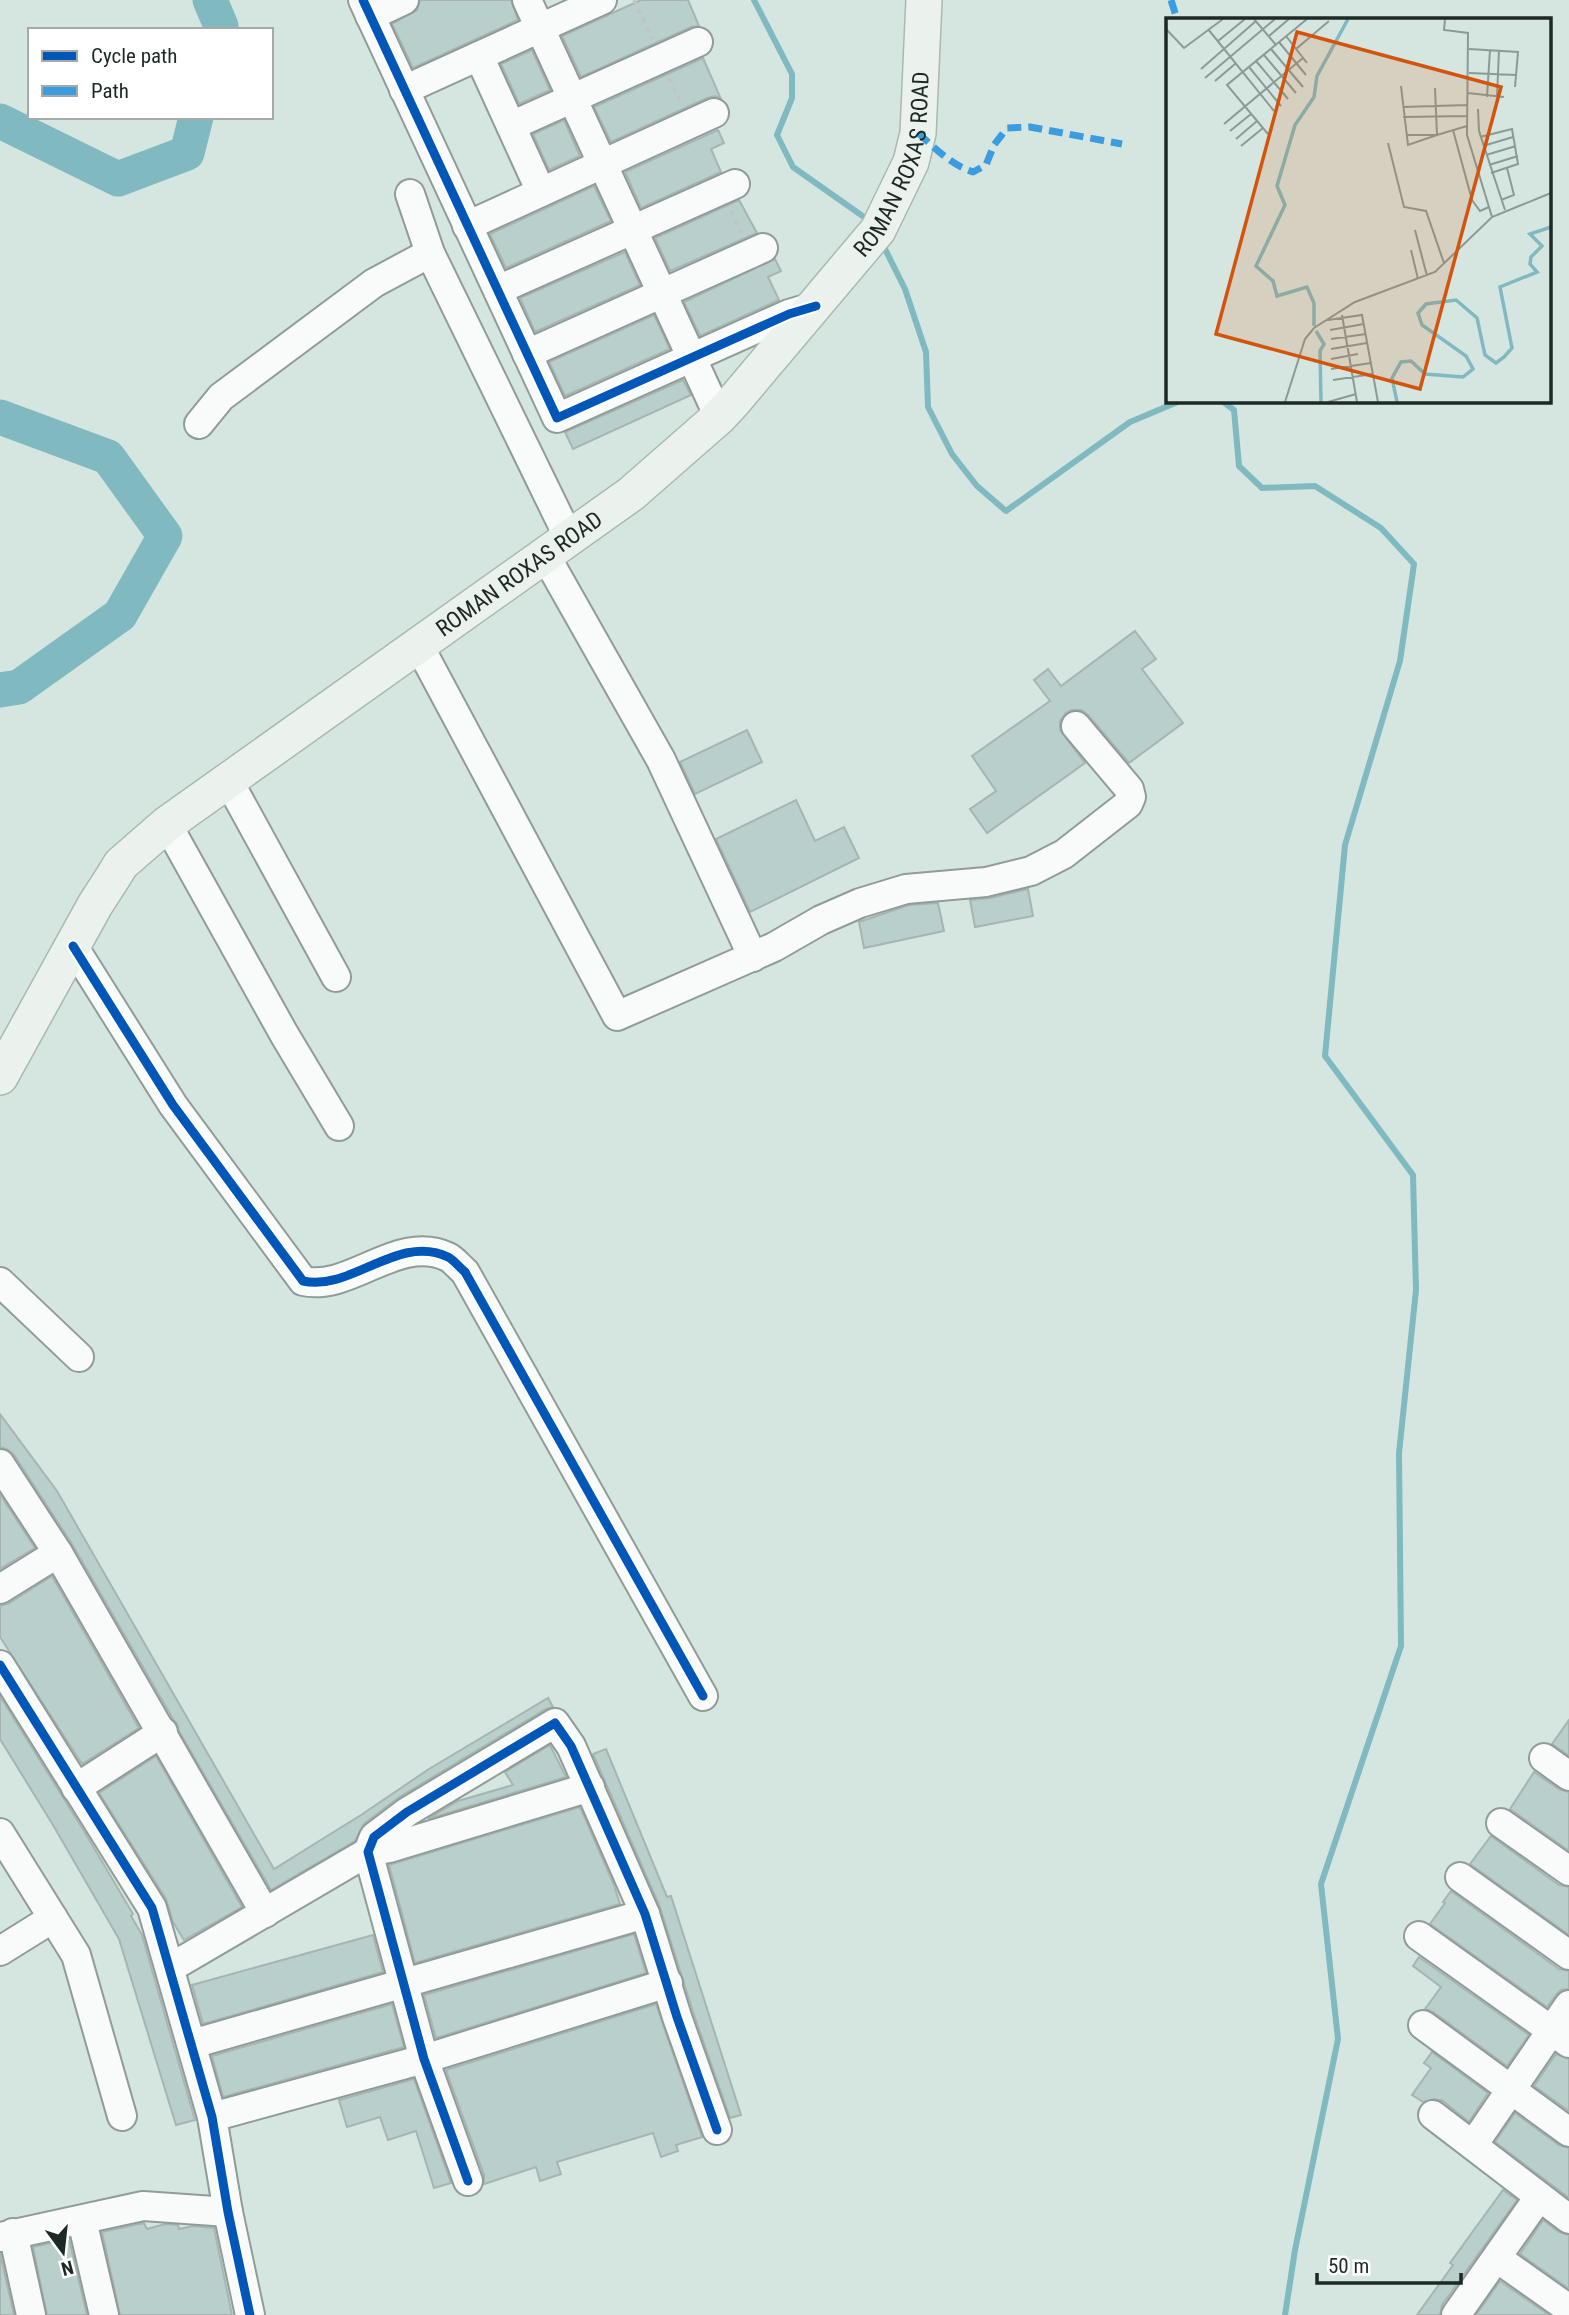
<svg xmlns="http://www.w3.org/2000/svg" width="1569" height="2315" viewBox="0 0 1569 2315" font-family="'Roboto Condensed',sans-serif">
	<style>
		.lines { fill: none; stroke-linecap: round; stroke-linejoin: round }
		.stream { stroke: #80b9c0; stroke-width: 6 }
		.river { stroke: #80b9c0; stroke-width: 35 }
		.building { fill: #b9cfcb; stroke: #a7b5b2; stroke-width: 2 }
		.minor-casing { stroke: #8f9c97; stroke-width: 32 }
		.major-casing { stroke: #a9b9b0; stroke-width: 38 }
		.path { stroke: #bfc5c2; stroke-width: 3.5; stroke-dasharray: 5 5; stroke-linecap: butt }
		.minor { stroke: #f9fbfa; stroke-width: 28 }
		.major { stroke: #ebf2ee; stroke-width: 35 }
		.quiet { stroke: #3c9ce0; stroke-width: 7; stroke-dasharray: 14 7; stroke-linecap: butt }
		.cycleway-casing { stroke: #fff; stroke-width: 13 }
		.cycleway { stroke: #0057b8; stroke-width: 9 }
		.labels { text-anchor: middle; stroke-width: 5; stroke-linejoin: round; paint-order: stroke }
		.street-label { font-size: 23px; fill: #1d2925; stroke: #fff }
		.inset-river { fill: none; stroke: #80b9c0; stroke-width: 3.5 }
		.inset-road { fill: none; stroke: #8b9a95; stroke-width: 2 }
		.view { fill: #d4540e; fill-opacity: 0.15; stroke: #d4540e; stroke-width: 3.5 }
		.inset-edge { fill: none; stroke: #1d2925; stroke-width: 3.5 }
	</style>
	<rect width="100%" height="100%" fill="#d5e6e0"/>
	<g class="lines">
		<g class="stream">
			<polyline points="754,0 792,74 792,98 777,135 793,167 864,217"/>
			<polyline points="882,243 905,289 926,352 928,407 952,454 977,486 1006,511 1130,422 1180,401"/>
			<polyline points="1222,401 1234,410 1239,466 1262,488 1315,486 1381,528 1414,564 1400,661 1345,845 1325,1056 1413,1175 1416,1290 1399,1453 1401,1646 1321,1884 1338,2039 1295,2250 1285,2315"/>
		</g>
		<g class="river">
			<polyline points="210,0 221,26 220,30"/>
			<polyline points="0,121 118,179 187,153 196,117"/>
			<polyline points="0,417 108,457 165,536 120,615 19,687 0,690"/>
		</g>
	</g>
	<g class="building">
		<polygon points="420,0 511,0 518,20 413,68 392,24 417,10"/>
		<polygon points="641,0 688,0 699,26 691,27 581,77 562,36"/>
		<polygon points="532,50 550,90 519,104 501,64"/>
		<polygon points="703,58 721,99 715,96 707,98 611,142 594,107"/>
		<polygon points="564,120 580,156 549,170 533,134"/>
		<polygon points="718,130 724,143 711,149 721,172 641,208 625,172"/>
		<polygon points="594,186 611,221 506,268 490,234"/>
		<polygon points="739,200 757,233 670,271 655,238"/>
		<polygon points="625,252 640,285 535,332 520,298"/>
		<polygon points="775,259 781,271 768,277 779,300 700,336 684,302"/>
		<polygon points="654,315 670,349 565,396 549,362"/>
		<polygon points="683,380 691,395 573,449 565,432"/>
		<polygon points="1135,631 1156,659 1142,669 1183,723 1129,763 1088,715 1081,710 1072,710 1066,713 1060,721 1060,730 1085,763 987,833 970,809 996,791 972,756 1050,701 1034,680 1048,669 1061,686"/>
		<polygon points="747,730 762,762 695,794 680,762"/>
		<polygon points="796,800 815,841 844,827 859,858 750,912 716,839"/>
		<polygon points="1028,889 1033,916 975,927 970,900 990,898"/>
		<polygon points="938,903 944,931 864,948 859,922 909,905"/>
		<polygon points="0,1414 57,1491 274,1869 361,1815 429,1769 548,1698 553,1707 546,1709 398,1798 364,1824 355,1841 271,1890 179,1731 177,1724 173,1719 72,1544 14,1455 8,1450 0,1447"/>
		<polygon points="0,1494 35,1548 0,1569"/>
		<polygon points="52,1576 139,1728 82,1764 0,1637 0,1606 9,1603"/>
		<polygon points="0,1696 87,1836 133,1914 131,1916 142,1935 195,2120 176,2125 119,1939 53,1825 0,1739"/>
		<polygon points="1569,1720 1569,1756 1552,1744"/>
		<polygon points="550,1745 566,1777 428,1819 458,1801 513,1785 505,1772"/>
		<polygon points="606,1749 667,1897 671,1896 741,2115 730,2118 693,2012 660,1907 593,1754"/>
		<polygon points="156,1756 242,1907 184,1940 173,1922 166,1899 99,1793"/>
		<polygon points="1534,1772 1559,1789 1569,1792 1569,1851 1510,1809"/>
		<polygon points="580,1807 614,1885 620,1904 415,1963 389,1865"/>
		<polygon points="1491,1836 1559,1885 1569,1887 1569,1935 1470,1864"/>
		<polygon points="1451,1891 1559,1969 1569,1971 1569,1989 1561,1990 1556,1995 1547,2007 1430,1924 1445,1903 1443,1902"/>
		<polygon points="634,1934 646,1973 436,2038 424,1995"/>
		<polygon points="373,1935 383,1972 203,2024 192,1985"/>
		<polygon points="1419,1957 1529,2035 1507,2066 1433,2012 1425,2009 1441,1987 1413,1966"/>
		<polygon points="392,2004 404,2047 223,2097 212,2056"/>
		<polygon points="656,2004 702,2137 676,2145 678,2151 661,2157 653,2133 557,2162 561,2174 540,2181 536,2167 484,2184 484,2175 446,2070"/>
		<polygon points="1432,2052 1488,2093 1469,2122 1443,2101 1434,2099 1423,2102 1412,2095 1431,2068 1424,2063"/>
		<polygon points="1556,2054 1569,2059 1569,2111 1534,2086"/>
		<polygon points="414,2079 451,2183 434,2188 416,2131 388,2140 380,2117 347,2127 339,2100"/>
		<polygon points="1515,2113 1559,2145 1569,2148 1569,2198 1495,2142"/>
		<polygon points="1503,2190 1517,2200 1442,2305 1440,2315 1417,2315 1453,2265 1450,2263"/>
		<polygon points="1543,2220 1559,2232 1569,2235 1569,2289 1520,2254"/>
		<polygon points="144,2223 147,2229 165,2224 178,2225 179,2229 193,2226 214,2228 232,2315 120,2315 102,2232"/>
		<polygon points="69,2239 87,2315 47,2315 33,2247"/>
		<polygon points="0,2253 14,2315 0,2315"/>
		<polygon points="1500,2281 1549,2315 1476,2315"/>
	</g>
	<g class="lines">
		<defs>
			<g id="minor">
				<polyline points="363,0 557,418 789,314 816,306"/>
				<polyline points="527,0 719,417"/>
				<polyline points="370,16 404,0"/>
				<polyline points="479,56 541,192"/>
				<polyline points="404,90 602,0"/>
				<polyline points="511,126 698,42"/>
				<polyline points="410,194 430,253 569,538"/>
				<polyline points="467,226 714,113"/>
				<polyline points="498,290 735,184"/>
				<polyline points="527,354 763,248"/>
				<polyline points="199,424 221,397 374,283 430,253"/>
				<polyline points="545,555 661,760 753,957"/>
				<polyline points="418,644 617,1016 774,947 821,920 860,903 906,889 986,882 1031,871 1064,854 1128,804 1131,797 1129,789 1076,726"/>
				<polyline points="228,780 336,977"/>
				<polyline points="167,824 284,1034 339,1126"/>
				<path d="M73 946 173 1105 303 1281C351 1292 398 1233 448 1257 454 1260 459 1267 465 1272L703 1696"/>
				<polyline points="0,1282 79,1357"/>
				<polyline points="0,1464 58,1553 265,1913"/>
				<polyline points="0,1589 58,1553"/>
				<polyline points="0,1665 152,1908 212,2117 228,2212 250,2315"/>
				<polyline points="1544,1758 1569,1776"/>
				<polyline points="76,1788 163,1732"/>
				<polyline points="1501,1823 1569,1871"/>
				<polyline points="0,1833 76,1955 122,2116"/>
				<polyline points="1460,1877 1569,1955"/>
				<polyline points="1419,1936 1569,2043"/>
				<polyline points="0,1951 53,1918"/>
				<polyline points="170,1968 368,1852 389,1848 590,1787"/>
				<polyline points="1423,2025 1569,2132"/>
				<polyline points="192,2044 645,1914"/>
				<polyline points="1433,2115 1569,2219"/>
				<polyline points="212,2117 424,2059 668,1983"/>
				<polyline points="1473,2145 1569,2005"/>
				<polyline points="468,2181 424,2059 368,1852 374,1837 407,1812 555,1723 571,1746 645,1914 677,2017 717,2130"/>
				<polyline points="82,2220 104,2315"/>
				<polyline points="13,2233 31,2315"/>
				<polyline points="0,2237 143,2206 228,2212"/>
				<polyline points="1497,2258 1569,2309"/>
				<polyline points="1456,2315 1539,2197"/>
			</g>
			<g id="major">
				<path id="s1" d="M0 1077 95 905 113 877 121 864 167 824 631 494 719 417 733 402 878 230 911 162 918 133 924 0"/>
			</g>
		</defs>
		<use href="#minor" class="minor-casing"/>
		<use href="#major" class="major-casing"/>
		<g class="path">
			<polyline points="634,0 652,39"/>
			<polyline points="669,78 681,103"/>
			<polyline points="731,211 741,232"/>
		</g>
		<use href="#minor" class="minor"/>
		<use href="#major" class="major"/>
		<g class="quiet">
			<polyline points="1171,0 1177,19"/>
			<path d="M918 133C935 148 951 165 973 172L986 165 994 145 1007 128 1030 127 1122 144"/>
		</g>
		<defs>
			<g id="cycleway">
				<polyline points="363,0 557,418 789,314 816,306"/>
				<path d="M73 946 173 1105 303 1281C351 1292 398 1233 448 1257 454 1260 459 1267 465 1272L703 1696"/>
				<polyline points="0,1665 152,1908 212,2117 228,2212 250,2315"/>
				<polyline points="468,2181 424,2059 368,1852 374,1837 407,1812 555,1723 571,1746 645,1914 677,2017 717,2130"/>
			</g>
		</defs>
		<use href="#cycleway" class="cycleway-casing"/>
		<use href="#cycleway" class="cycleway"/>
	</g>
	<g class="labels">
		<g class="street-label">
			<text dy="8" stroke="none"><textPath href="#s1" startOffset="1306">ROMAN ROXAS ROAD</textPath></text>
			<text dy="8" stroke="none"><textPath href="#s1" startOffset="738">ROMAN ROXAS ROAD</textPath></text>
		</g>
	</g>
	<g transform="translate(1166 18)">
		<rect width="385" height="385" fill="#d5e6e0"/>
		<path class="inset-river" d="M148 308V285L141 269 111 278 107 263 90 248 119 187 111 168 129 107 148 79 151 58 182 1M150 313 158 326 154 333 155 384M231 384 226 360 235 344 245 343 259 356 297 359 307 351 300 338 256 307 252 295 260 286 290 282 311 300 319 337 330 345 338 339 346 330 334 269 371 254 364 246 365 239 376 228 364 216 385 209"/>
		<path class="inset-road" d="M88 1 110 27M279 1 278 12 302 15 301 117 326 199M0 11 18 30 57 1M42 11 108 93M103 18 123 1M120 18 141 45M52 23 79 1M113 24 140 57M105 31 137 69M130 31 163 3M303 31 352 34 349 69M98 37 130 75M90 43 122 81M83 49 115 88M35 51 90 3M303 55 350 57M39 60 109 1M49 63 69 46M235 68 242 127 271 117 269 70M302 75 338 79M321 79 324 32M331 79 333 32M237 89 301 87M312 91 313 113 339 192M237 99 301 98M58 106 137 40M287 112 306 182 314 193 323 189M64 113 85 96M102 116 61 67 141 1M240 117H271L301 108M314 119 346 111 352 146 325 155M70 121 91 103M222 125 238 189 260 193 278 245M75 128 97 110M317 128 347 119M320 137 350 128M323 147 352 138M335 182 348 177 341 150M249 212 261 258M245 232 252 261M176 297 191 384M162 302 196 297 212 384M164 312 198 306M165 321 200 316M165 331 201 325M165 341 192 336M165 351 205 345M167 362 207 356M119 384 139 321 148 310 189 284 269 254 326 199 385 175M162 384 190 376"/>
		<path class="view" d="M131 14 335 69 254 371 50 316Z"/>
		<rect width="385" height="385" class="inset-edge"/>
	</g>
	<rect x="28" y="28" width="245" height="91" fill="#ffffff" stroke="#a5a9a8" stroke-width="2"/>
	<rect x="42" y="51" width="35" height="10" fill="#0057b8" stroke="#a5a9a8" stroke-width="2"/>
	<text x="91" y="63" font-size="21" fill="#1d2925">Cycle path</text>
	<rect x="42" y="86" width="35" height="10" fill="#3c9ce0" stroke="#a5a9a8" stroke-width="2"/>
	<text x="91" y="98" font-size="21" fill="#1d2925">Path</text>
	<g transform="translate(63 2252) rotate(165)" stroke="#ffffff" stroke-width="5" paint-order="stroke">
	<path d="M0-5L12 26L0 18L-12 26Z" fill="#1d2925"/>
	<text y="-10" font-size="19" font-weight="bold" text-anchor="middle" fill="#1d2925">N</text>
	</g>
	<path d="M1317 2273v10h144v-10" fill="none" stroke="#1d2925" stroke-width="3.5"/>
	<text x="1328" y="2273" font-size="21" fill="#1d2925" stroke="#ffffff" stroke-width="5" paint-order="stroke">50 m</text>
</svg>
